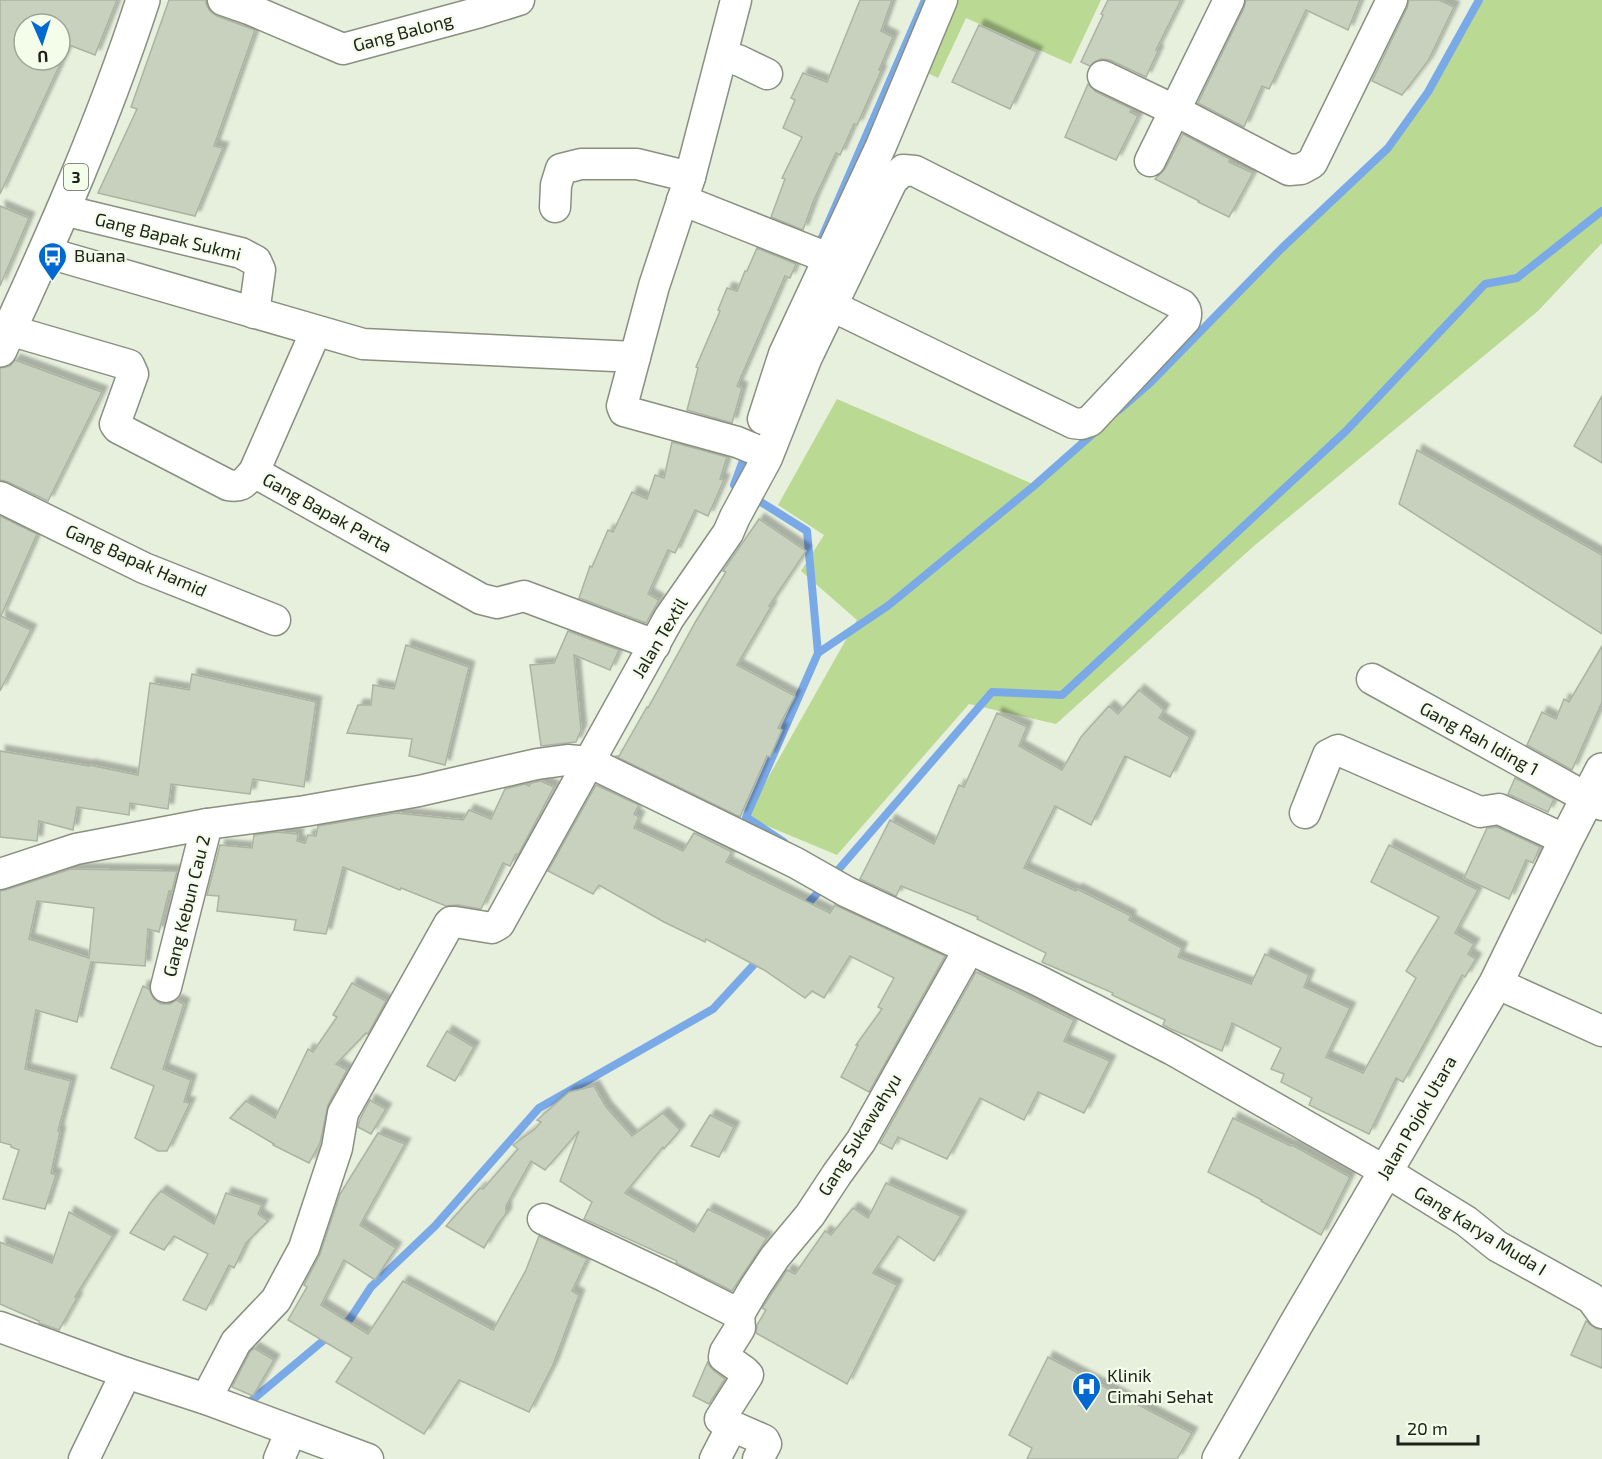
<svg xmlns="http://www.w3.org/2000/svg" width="1602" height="1459" viewBox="0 0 1602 1459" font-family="'Exo 2',sans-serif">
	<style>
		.green { fill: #bad992 }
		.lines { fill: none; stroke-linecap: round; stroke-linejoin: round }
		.stream { stroke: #7aa9e8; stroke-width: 8 }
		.building { fill: #c8d1be; stroke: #abb3a2; stroke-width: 1.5; fill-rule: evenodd; filter: url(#shadow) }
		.minor-casing { stroke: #88907f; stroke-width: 33 }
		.major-casing { stroke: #88907f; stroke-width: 36 }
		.minor { stroke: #fff; stroke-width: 30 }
		.major { stroke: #fff; stroke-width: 33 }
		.labels { text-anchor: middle; stroke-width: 4.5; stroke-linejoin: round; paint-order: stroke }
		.shield { fill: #f4fdea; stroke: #5e6359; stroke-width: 1.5 }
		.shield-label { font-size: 16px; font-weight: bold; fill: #1e211b }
		.street-label { font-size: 18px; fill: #1e211b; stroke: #f4fdea }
		.poi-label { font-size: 18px; fill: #1e211b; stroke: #f4fdea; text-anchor: start }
	</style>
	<defs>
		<filter id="shadow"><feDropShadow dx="5.5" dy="-5.5" stdDeviation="1.5" flood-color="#0004"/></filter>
	</defs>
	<rect width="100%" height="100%" fill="#e7efdd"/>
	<g class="green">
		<polygon points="946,0 1101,0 1071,64 966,18 938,78 917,68"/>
		<polygon points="1479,0 1602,0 1602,243 1538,311 1255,545 1056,724 969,704 837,855 746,817 857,620 801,571 824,535 778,505 837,399 1035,485 1150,383 1282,248 1388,148 1428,92"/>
	</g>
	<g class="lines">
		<g class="stream">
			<polyline points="820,242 925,0"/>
			<polyline points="1119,410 1150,383 1282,248 1388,148 1428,92 1479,0"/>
			<polyline points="747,450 734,485 807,531 818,653"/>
			<polyline points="784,842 746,817 818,653 889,605 1035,485 1096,431"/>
			<polyline points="832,877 992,692 1062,695 1346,431 1485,284 1517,278 1602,211"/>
			<polyline points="802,910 824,886"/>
			<polyline points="340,1327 350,1319 371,1287 435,1226 539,1108 713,1009 760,958"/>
			<polyline points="245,1406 330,1335"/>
		</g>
	</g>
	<g class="building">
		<path d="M0 0H117L95 55 69 45 0 194ZM24 24H60V60H24Z"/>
		<polygon points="169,0 206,0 206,4 210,11 217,16 255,30 214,146 223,148 195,216 98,193 137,109 131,107"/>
		<polygon points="860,0 892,0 881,31 893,37 879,70 881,71 857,125 854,124 840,155 836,153 813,202 803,230 771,217 785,179 782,178 802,137 783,128 795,100 791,98 803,73 827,82"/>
		<polygon points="1108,0 1181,0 1156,50 1158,51 1146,77 1110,60 1101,59 1094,62 1090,66 1081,62 1103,15 1101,14"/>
		<polygon points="1246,0 1360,0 1348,30 1306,10 1269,89 1262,86 1244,127 1198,103 1244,8"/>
		<polygon points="1409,0 1439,0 1454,7 1428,61 1402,95 1372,81 1407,8"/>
		<polygon points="979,25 1037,52 1010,109 952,82"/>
		<polygon points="1088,84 1096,92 1132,109 1130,112 1138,116 1116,160 1065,137"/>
		<polygon points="1183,134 1230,159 1229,162 1253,173 1229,217 1198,202 1199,201 1155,179 1165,169"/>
		<polygon points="0,206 29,218 0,286"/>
		<polygon points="757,248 796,264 790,278 785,276 737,386 742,388 732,423 687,410 698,368 696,367 720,311 718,310 727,288 737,291 745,271 747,271"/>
		<polygon points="15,360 102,392 48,501 8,482 0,480 0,368 10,366"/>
		<polygon points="1602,396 1602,463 1574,446"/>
		<polygon points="672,442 727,457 720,479 724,480 708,516 695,510 675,553 668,550 648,594 659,600 646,623 579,598 590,566 592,567 608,530 613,532 632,492 647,499 655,475 664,478"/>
		<polygon points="1417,450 1602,555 1602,634 1399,504"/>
		<polygon points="0,516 37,534 1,616 31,630 0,691"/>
		<polygon points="759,519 806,551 769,606 771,607 737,665 795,696 778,728 782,730 770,757 767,756 740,817 615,756 619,756 647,707 648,708 696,621 726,572 723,571"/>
		<polygon points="568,631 619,650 610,670 574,655 581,730 576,742 541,746 530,665 554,663"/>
		<polygon points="406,645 469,667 445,765 409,756 412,739 347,733 358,705 371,705 373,685 394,689"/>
		<polygon points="1602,646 1602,702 1572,770 1527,745 1542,712 1556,719 1564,699 1569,702"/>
		<polygon points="192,674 316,702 304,787 253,779 250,794 171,784 168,809 130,803 129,815 77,807 73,830 39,821 37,841 0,837 0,751 89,766 89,765 138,775 150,683 189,690"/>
		<polygon points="1139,690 1164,710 1159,718 1190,737 1170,777 1125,756 1091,825 1055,806 1024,868 1076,891 1077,889 1131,916 1129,920 1182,948 1178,957 1251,984 1265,954 1309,975 1304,987 1350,1008 1326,1057 1363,1073 1416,978 1406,971 1439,917 1371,882 1389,845 1478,890 1455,933 1474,944 1468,954 1476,959 1465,977 1462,975 1403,1082 1396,1078 1369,1134 1309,1105 1312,1098 1281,1082 1284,1074 1271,1069 1281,1048 1232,1023 1222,1051 1171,1029 1163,1025 1165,1020 1112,995 1113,993 1042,962 1046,953 977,919 978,917 901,886 896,896 860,879 890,820 934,844 959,785 964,787 997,713 1027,727 1019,746 1062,770 1081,737 1109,706 1118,714"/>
		<polygon points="1515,778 1554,799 1548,812 1508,794"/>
		<polygon points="541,781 554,787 518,855 516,854 510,866 503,863 481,909 458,905 446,906 401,888 400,890 343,867 326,934 294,930 296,920 217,911 219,896 207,895 220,845 252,848 254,835 277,832 298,834 297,841 305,843 308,835 316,836 318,826 396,813 463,820 469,810 491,819 505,789 525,784 529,786 531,783"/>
		<polygon points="596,785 639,805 634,814 639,817 634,828 683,851 694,833 732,852 726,862 830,913 835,905 945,956 869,1092 841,1077 858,1045 856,1045 882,1009 878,1007 894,978 850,956 824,998 812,991 805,998 764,970 706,939 705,942 664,922 599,885 593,894 548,871"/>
		<polygon points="1497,827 1540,847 1533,863 1526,860 1509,899 1464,878 1487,828"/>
		<path d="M71 869 177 871 172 891H169L159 932 148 929 145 966 91 962 77 1022 36 1010 25 1069 71 1081 58 1131 60 1132 51 1173 56 1175 45 1209 3 1199 19 1150 11 1147V1145L0 1142V891L5 890ZM37 901 94 908 89 958 29 939Z"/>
		<polygon points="976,972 1074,1020 1064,1041 1110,1061 1084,1113 1038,1092 1024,1120 980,1098 947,1159 898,1137 892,1149 880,1143"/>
		<polygon points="352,983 386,1001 368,1034 366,1033 336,1064 347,1070 328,1105 320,1143 309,1163 273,1145 274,1144 230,1118 246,1101 275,1118 308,1049 313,1052 337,1017 333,1015"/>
		<polygon points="143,986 149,989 154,999 161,1004 170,1004 176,1000 184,1004 163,1069 191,1080 184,1102 190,1103 167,1151 158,1151 135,1138 154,1086 111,1068"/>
		<polygon points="447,1031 474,1047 455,1081 427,1066"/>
		<polygon points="594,1086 606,1107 632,1136 663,1113 680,1130 664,1149 663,1147 625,1193 694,1232 708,1209 767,1238 732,1291 676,1263 677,1261 584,1219 592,1202 560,1181 579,1131 545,1170 531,1161 506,1206 506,1214 498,1224 484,1248 446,1226 480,1188 483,1189 518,1149 513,1145 535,1129 541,1122 537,1120 569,1092"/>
		<polygon points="370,1100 386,1109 371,1134 358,1127 360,1119"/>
		<polygon points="710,1115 734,1127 719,1157 691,1146"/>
		<polygon points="1233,1118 1291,1146 1292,1145 1350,1177 1321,1235 1261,1201 1262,1200 1208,1172"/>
		<polygon points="378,1133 405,1144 360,1225 396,1248 375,1280 344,1260 321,1305 368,1334 403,1281 493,1330 526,1270 539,1236 587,1259 572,1291 579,1295 553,1365 529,1412 459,1380 424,1434 336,1382 352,1358 288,1320 307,1287 304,1285 320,1254 340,1194"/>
		<polygon points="886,1183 961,1216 934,1261 898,1236 873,1273 897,1285 847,1384 756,1333 757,1325 766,1310 762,1308 787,1270 795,1274 825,1231 831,1235 853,1208 868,1218"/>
		<polygon points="161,1191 214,1224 226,1193 262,1205 258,1214 268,1221 246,1243 234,1268 229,1265 206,1310 183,1300 208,1254 174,1236 164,1250 130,1233 152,1201"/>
		<polygon points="69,1212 113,1236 75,1297 77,1298 59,1330 39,1323 39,1321 0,1304 0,1242 52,1263"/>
		<polygon points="1586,1321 1595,1328 1602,1330 1602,1368 1571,1355"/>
		<polygon points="254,1348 274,1360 253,1396 232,1387 250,1352"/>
		<polygon points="1048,1357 1192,1433 1177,1459 1027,1459 1032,1448 1009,1435"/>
		<polygon points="708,1361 708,1364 714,1371 725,1379 709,1404 693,1396"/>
	</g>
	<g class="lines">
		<defs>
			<g id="minor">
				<polyline points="223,0 249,9 343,49 480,12 519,0"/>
				<polyline points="736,0 690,177 654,286 622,406 624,411 737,442 754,449"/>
				<polyline points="723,55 740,61 767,74"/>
				<polyline points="1103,76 1174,110 1289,170 1301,169 1312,163 1392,0"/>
				<polyline points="1150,161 1229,0"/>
				<polyline points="682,200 828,258"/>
				<polyline points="555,207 556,185 561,169 581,164 637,164 690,177"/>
				<polyline points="63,210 241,253 256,261 260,270 254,313"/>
				<polyline points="45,252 363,344 635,357"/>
				<path d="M9 330 129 365 133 374 115 424 118 428 228 485C243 488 244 482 254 472L316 331"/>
				<polyline points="763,419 784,354 881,146 942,0"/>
				<polyline points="254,472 481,599 497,603 524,596 655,645"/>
				<polyline points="0,497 144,568 275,620"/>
				<polyline points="1372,679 1587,798 1602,805"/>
				<polyline points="1305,813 1328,755 1338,750 1480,812 1499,809 1566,840"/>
				<polyline points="0,874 76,849 207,824 305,811 419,791 537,764 567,760 589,762 796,863 847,892 1039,981 1173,1050 1385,1171 1466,1221 1497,1246 1591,1298 1602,1313"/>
				<polyline points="1496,983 1602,1031"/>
				<polyline points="166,987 207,824"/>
				<polyline points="543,1219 666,1277 739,1314"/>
				<polyline points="739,1314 755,1287 775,1257 810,1215 837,1174 861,1141 969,949"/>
				<polyline points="0,1327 126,1373 206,1399 368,1459"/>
				<path d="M206 1399 236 1342 276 1300 304 1248 337 1148 343 1113 449 924 451 922H455L492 928 499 924 669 618 728 533 735 517 767 458 807 357 892 181 903 170 915 171 1182 305C1187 310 1187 314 1185 320L1090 421 1081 424 1073 423 832 306"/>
				<polyline points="732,1426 764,1440 766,1444 758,1459"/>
				<polyline points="84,1459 126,1373"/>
				<polyline points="279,1459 291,1431"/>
				<polyline points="715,1459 732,1426 720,1419 748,1375 744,1371 724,1357 725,1352 740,1328 739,1314"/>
			</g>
			<g id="major">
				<path d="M0 350C53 236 104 120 143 0"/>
				<polyline points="1219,1459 1295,1326 1496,983 1566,840 1602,770"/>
			</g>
		</defs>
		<use href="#minor" class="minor-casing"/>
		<use href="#major" class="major-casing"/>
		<use href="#minor" class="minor"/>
		<use href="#major" class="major"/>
	</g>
	<defs>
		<symbol id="bus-pin" viewBox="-11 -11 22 30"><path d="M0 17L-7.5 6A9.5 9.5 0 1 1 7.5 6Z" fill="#0069d1" stroke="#f4fdea"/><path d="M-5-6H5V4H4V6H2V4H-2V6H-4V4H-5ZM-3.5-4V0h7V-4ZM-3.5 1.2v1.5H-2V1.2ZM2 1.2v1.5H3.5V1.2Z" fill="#fff"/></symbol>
		<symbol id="hospital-pin" viewBox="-11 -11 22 30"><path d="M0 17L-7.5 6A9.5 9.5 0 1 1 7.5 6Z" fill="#0069d1" stroke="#f4fdea"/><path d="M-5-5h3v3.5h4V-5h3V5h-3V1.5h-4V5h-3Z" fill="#fff"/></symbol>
	</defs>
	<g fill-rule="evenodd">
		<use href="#bus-pin" x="36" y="240" width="33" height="45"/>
		<use href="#hospital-pin" x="1070" y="1370" width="33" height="45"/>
	</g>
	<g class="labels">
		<rect class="shield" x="64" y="164" width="24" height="26" rx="4.5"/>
		<g class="shield-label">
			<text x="76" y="183">3</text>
		</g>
		<g class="street-label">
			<text transform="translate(403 33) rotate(-15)" y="6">Gang Balong</text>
			<text transform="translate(168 237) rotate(14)" y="6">Gang Bapak Sukmi</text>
			<text transform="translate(327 513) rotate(29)" y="6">Gang Bapak Parta</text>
			<text transform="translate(136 561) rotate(24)" y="6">Gang Bapak Hamid</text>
			<text transform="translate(660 638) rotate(-59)" y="6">Jalan Textil</text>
			<text transform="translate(1479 739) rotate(29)" y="6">Gang Rah Iding 1</text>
			<text transform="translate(187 906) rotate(-76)" y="6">Gang Kebun Cau 2</text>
			<text transform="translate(1417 1118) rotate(-60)" y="6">Jalan Pojok Utara</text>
			<text transform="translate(860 1135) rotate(-58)" y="6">Gang Sukawahyu</text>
			<text transform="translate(1480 1231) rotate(32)" y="6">Gang Karya Muda I</text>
		</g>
		<g class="poi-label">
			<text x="74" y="262">Buana</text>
			<text x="1107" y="1382">Klinik<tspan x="1107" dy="21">Cimahi Sehat</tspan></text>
		</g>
	</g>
	<g transform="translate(42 42) rotate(177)"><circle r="28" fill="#f4fdea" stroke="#9ea597" stroke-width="1.5"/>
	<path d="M0-4.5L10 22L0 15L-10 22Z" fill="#0069d1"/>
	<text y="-9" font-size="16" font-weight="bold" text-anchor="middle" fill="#1e211b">U</text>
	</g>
	<path d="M1398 1435v9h80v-9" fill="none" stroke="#1e211b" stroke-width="3"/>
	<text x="1407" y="1435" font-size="18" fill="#1e211b" stroke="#f4fdea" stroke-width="4.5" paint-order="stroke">20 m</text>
</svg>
